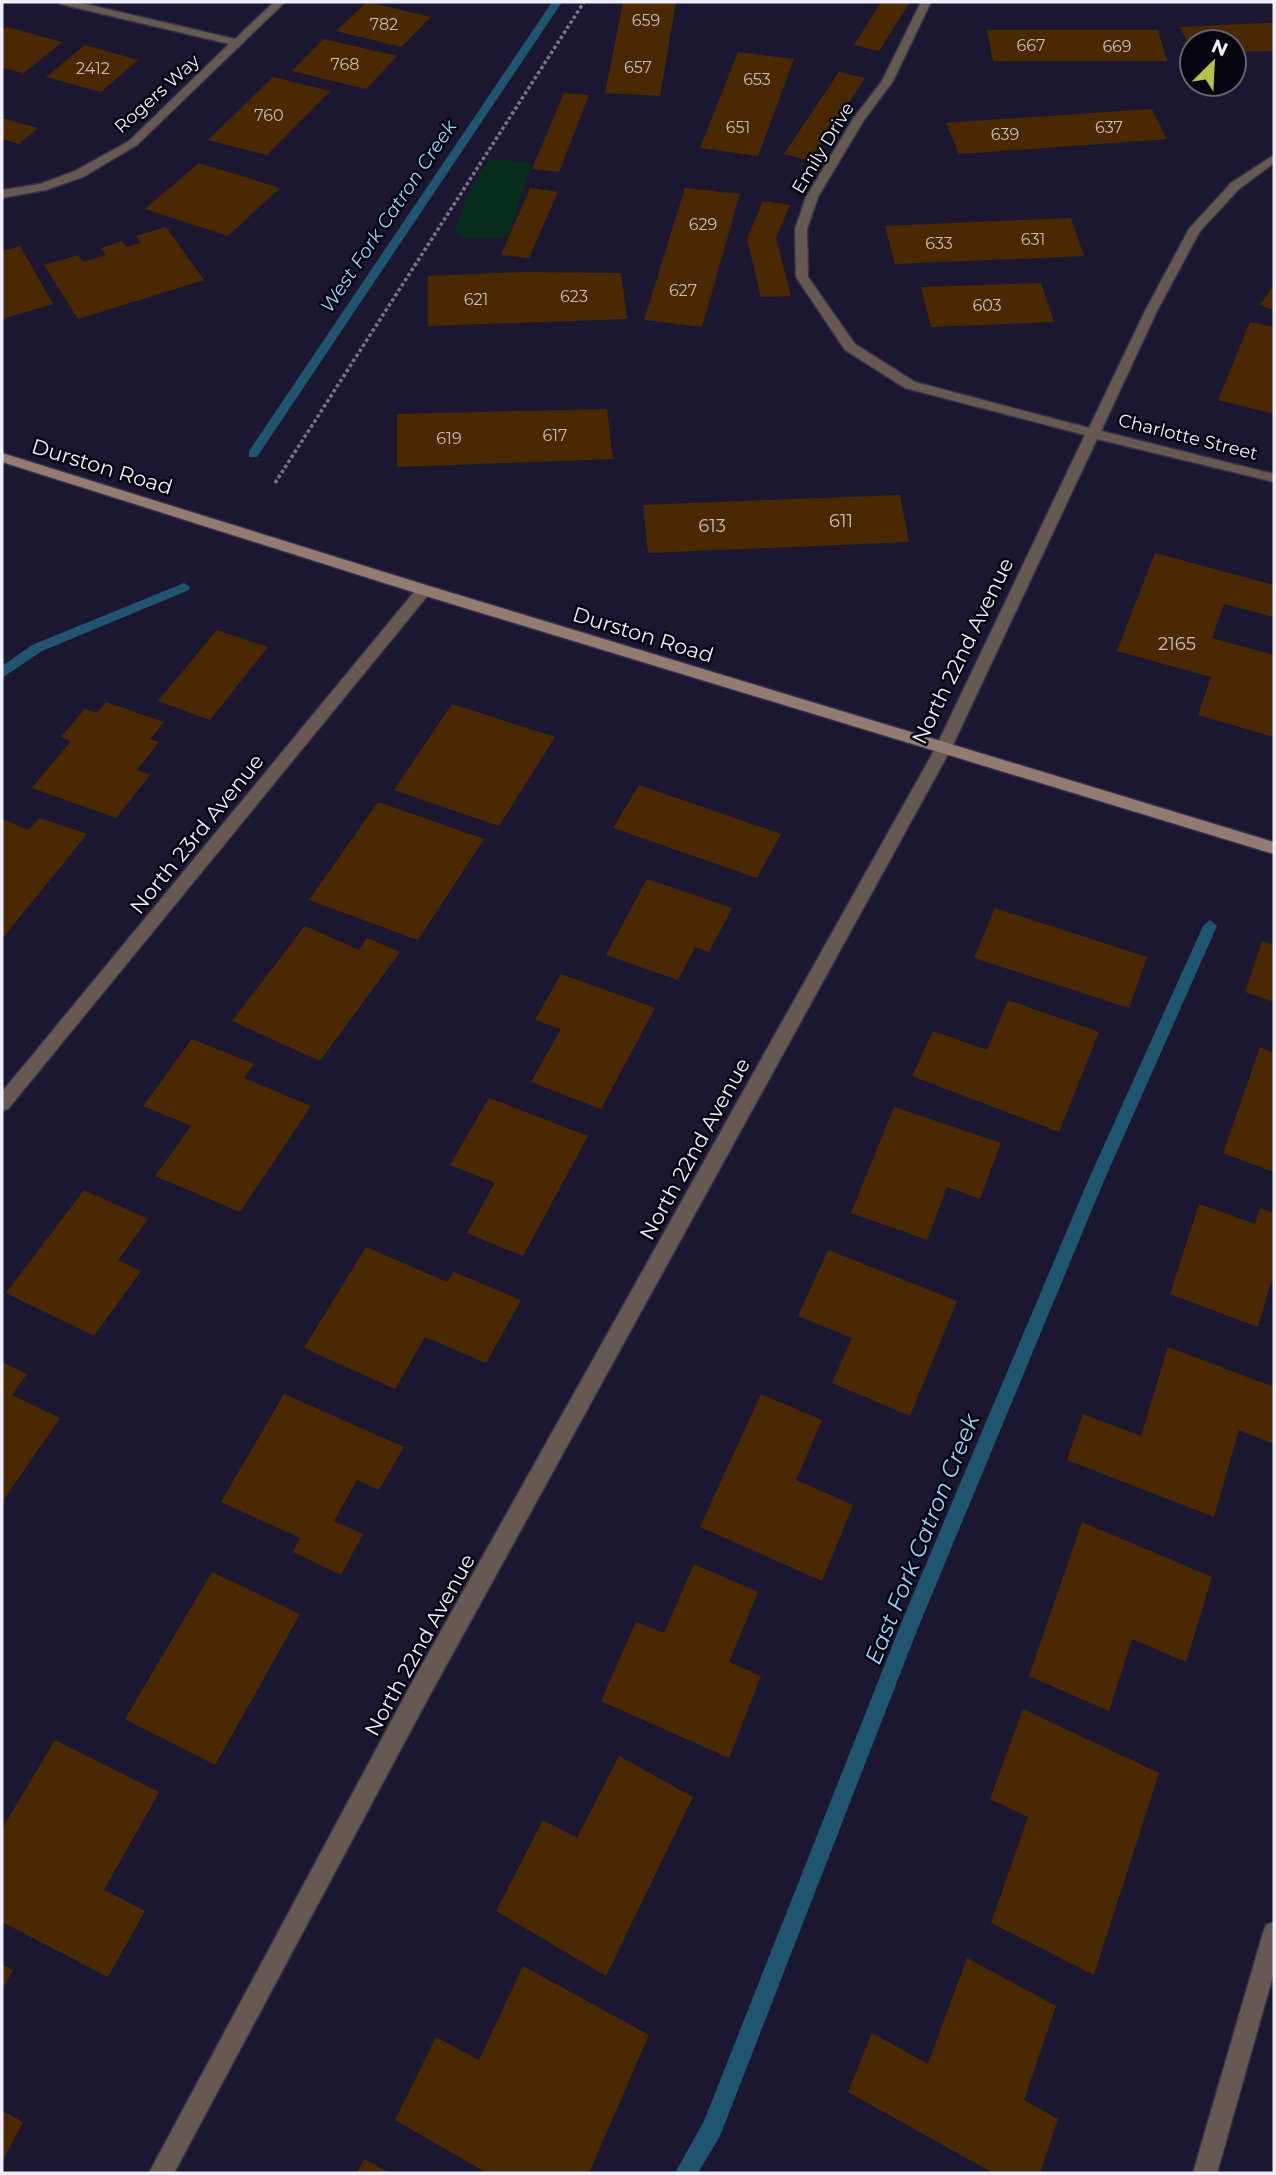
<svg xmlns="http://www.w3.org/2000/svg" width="1276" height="2175" viewBox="0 0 1276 2175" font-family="Montserrat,sans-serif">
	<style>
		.green { fill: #082d1c }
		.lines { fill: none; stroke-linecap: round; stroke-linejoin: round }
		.stream { fill: #1f556e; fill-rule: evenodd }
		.building { fill: #4a2902 }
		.minor-casing { stroke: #343149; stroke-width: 3 }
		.secondary-casing { stroke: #343149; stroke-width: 3 }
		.path { stroke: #767388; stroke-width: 3.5; stroke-dasharray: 3.5 2.5; stroke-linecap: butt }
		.minor { fill: #675852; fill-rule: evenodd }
		.secondary { fill: #937b72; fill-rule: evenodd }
		.labels { text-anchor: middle; stroke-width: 5; stroke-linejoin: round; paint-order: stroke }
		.far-number-label { font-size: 16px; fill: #c6bebe }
		.far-street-label { font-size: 18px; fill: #efeffd; stroke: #06050f }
		.number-label { font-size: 18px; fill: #c6bebe }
		.far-water-label { font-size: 19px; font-style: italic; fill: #91d8fd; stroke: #06050f }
		.street-label { font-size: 21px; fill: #efeffd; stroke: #06050f }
		.water-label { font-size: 23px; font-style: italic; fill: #91d8fd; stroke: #06050f }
	</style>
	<rect width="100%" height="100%" fill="#1b1731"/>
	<polygon class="green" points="489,158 532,163 508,237 465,238 454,231 468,194"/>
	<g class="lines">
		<g class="stream">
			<polygon points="552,2 562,2 257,457 249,457 249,451"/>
			<polygon points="184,583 190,587 189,590 42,651 2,678 2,666 32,645"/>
			<polygon points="1210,920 1217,926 1103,1183 918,1628 720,2136 698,2173 675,2173 704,2121 902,1621 1087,1183 1203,926"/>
		</g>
	</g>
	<g class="building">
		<polygon points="367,2 431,17 401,47 336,31"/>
		<polygon points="623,2 676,2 660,96 605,93"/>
		<polygon points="881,2 910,2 879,51 854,45"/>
		<polygon points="1265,23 1274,23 1274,51 1234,52 1234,42 1192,42 1192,52 1180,27"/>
		<polygon points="7,27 62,42 24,73 2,68 2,31"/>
		<polygon points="987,30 1158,30 1167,61 993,61"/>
		<polygon points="324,39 397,56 366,89 292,71"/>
		<polygon points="85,45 138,60 101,92 46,77"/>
		<polygon points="738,52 794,59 758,156 700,148"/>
		<polygon points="839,72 865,78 810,161 784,154"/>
		<polygon points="273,77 330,91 267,155 208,140"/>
		<polygon points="564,93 589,95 559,172 532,169"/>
		<polygon points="1152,109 1167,139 959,154 946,123"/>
		<polygon points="2,118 38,128 19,144 2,139"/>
		<polygon points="199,163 280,188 228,236 145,209"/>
		<polygon points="530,188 558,192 529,258 501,255"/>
		<polygon points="685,188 740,194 702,327 644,320"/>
		<polygon points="763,201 790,205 776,238 791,296 761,297 747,239"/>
		<polygon points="1071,218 1084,256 895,264 885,226"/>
		<polygon points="166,227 204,280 78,319 44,265 78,255 83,262 106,255 101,248 122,241 126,247 141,243 136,236"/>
		<polygon points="20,246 53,304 2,319 2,251"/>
		<polygon points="523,272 621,273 627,319 428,326 428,276"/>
		<polygon points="1041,283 1054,322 931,327 921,287"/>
		<polygon points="1274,285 1274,310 1260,305"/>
		<polygon points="1250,322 1274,327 1274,414 1218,400"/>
		<polygon points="607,409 613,459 397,467 397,414"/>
		<polygon points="900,495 909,542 648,553 643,505"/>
		<polygon points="1155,553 1274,585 1274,617 1224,604 1212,638 1274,655 1274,737 1198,715 1211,677 1117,651"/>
		<polygon points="217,630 268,647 210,720 158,701"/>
		<polygon points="106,702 164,722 150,739 159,742 137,770 150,775 116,818 32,788 71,741 61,737 85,709 97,713"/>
		<polygon points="452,704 555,737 499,826 394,790"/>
		<polygon points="639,785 781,834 757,878 613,828"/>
		<polygon points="378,802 484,839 418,940 309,900"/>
		<polygon points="40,818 87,834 2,939 2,819 28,830"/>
		<polygon points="647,879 732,908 709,952 695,947 678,980 606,955"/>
		<polygon points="995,908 1147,957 1129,1008 974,958"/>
		<polygon points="305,926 359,950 367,938 400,952 320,1061 232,1021"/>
		<polygon points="1262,941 1274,945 1274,1002 1245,992"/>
		<polygon points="561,974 655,1008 601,1109 531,1082 561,1029 535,1020"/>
		<polygon points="1008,1000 1099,1032 1059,1132 912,1076 933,1031 987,1050"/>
		<polygon points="192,1039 254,1064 244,1078 311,1106 240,1212 155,1176 191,1126 143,1106"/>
		<polygon points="1260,1047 1274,1053 1274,1172 1223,1153"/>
		<polygon points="489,1098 588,1136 523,1256 467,1233 495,1183 450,1165"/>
		<polygon points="894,1107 1001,1143 980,1199 947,1187 927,1240 851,1213"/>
		<polygon points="84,1190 148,1219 118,1260 141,1271 94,1336 6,1293"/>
		<polygon points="1199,1204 1255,1224 1260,1208 1274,1213 1274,1283 1271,1282 1258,1327 1170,1294"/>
		<polygon points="366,1247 447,1282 454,1272 521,1300 486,1363 425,1337 395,1389 304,1348"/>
		<polygon points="828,1250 957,1301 910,1416 832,1383 852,1338 798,1316"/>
		<polygon points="1168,1347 1274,1387 1274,1444 1239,1430 1214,1517 1067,1460 1083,1414 1141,1436"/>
		<polygon points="2,1362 27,1374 12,1395 60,1418 2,1502"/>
		<polygon points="284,1394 404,1447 379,1490 357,1480 334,1521 363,1534 341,1575 293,1552 300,1538 221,1502"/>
		<polygon points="761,1394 822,1420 796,1480 853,1505 822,1581 700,1527"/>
		<polygon points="1082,1522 1212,1577 1186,1662 1132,1639 1109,1711 1029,1676"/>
		<polygon points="694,1564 758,1592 729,1662 761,1676 729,1758 601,1701 636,1622 664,1633"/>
		<polygon points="212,1572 300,1614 215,1765 125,1719"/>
		<polygon points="1023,1709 1159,1773 1094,1975 991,1923 1028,1817 990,1799"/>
		<polygon points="55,1740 159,1792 104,1890 145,1911 108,1977 2,1922 2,1829"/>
		<polygon points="619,1756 693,1797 606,1976 496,1911 543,1820 577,1838"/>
		<polygon points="967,1958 1056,2006 1024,2100 1058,2119 1040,2173 993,2173 848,2092 872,2033 928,2064"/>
		<polygon points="2,1964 13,1970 2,1990"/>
		<polygon points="523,1966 649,2035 589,2173 487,2173 395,2120 436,2037 479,2060"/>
		<polygon points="2,2111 23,2122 2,2162"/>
		<polygon points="364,2159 390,2173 357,2173"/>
	</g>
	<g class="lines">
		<defs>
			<g id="minor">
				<polygon points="59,2 77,2 235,39 274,2 285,2 137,145 83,177 46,190 2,198 2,190 40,184 75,171 129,141 229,44 60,4"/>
				<polygon points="921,2 931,2 893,81 864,120 818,197 807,229 808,277 855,344 915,382 1089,428 1145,311 1189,229 1231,183 1274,155 1274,163 1239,189 1200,231 1157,311 1101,431 1274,474 1274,482 1097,439 951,749 425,1704 174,2173 149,2173 409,1688 935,749 1085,435 905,388 845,350 796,277 795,229 806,197 853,119 882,81"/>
				<polygon points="424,585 431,590 429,594 8,1109 2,1111 2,1092 419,586"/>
				<polygon points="1274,1922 1274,1972 1217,2173 1193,2173 1263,1933 1266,1925"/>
			</g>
			<polygon id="secondary" points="2,453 429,586 1274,842 1274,854 419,594 2,462"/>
		</defs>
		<use href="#minor" class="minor-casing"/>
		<use href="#secondary" class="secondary-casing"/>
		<polyline class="path" points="275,483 584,2"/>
		<use href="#minor" class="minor"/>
		<use href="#secondary" class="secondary"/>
	</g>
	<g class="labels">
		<g class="far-number-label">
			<text x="646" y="26">659</text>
			<text x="384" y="30">782</text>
			<text x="1031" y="51">667</text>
			<text x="1117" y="52">669</text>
			<text x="345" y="70">768</text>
			<text x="638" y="73">657</text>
			<text x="93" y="74">2412</text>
			<text x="757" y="85">653</text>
			<text x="269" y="121">760</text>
			<text x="738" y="133">651</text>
			<text x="1109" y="133">637</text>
			<text x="1005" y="140">639</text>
			<text x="703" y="230">629</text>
			<text x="1033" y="245">631</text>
			<text x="939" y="249">633</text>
			<text x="683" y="296">627</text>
			<text x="574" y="302">623</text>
			<text x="476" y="305">621</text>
			<text x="987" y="311">603</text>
			<text x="555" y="441">617</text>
			<text x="449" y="444">619</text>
		</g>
		<g class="far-street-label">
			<text transform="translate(157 94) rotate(-42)" y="6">Rogers Way</text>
			<text transform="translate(823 148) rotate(-59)" y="6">Emily Drive</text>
			<text transform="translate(1188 437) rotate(14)" y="6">Charlotte Street</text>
		</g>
		<g class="number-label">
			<text x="841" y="527">611</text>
			<text x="712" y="532">613</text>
			<text x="1177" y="650">2165</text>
		</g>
		<g class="far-water-label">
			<text transform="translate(388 216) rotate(-56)" y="7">West Fork Catron Creek</text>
		</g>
		<g class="street-label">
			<text transform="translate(102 467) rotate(17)" y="7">Durston Road</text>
			<text transform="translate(643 635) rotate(17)" y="7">Durston Road</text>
			<text transform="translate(963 651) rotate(-64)" y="7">North 22nd Avenue</text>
			<text transform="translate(197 834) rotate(-51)" y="7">North 23rd Avenue</text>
			<text transform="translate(695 1149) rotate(-61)" y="7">North 22nd Avenue</text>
			<text transform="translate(420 1645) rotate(-61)" y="7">North 22nd Avenue</text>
		</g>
		<g class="water-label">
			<text transform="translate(922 1539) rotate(-68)" y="8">East Fork Catron Creek</text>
		</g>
	</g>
	<rect width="1276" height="2175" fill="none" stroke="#efeffd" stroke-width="7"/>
	<g transform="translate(1213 63) rotate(24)"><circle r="33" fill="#06050f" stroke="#63636e" stroke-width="2"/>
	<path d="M0-5L12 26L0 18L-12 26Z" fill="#b7c147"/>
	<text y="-10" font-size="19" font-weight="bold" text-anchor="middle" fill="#efeffd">N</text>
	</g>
</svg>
